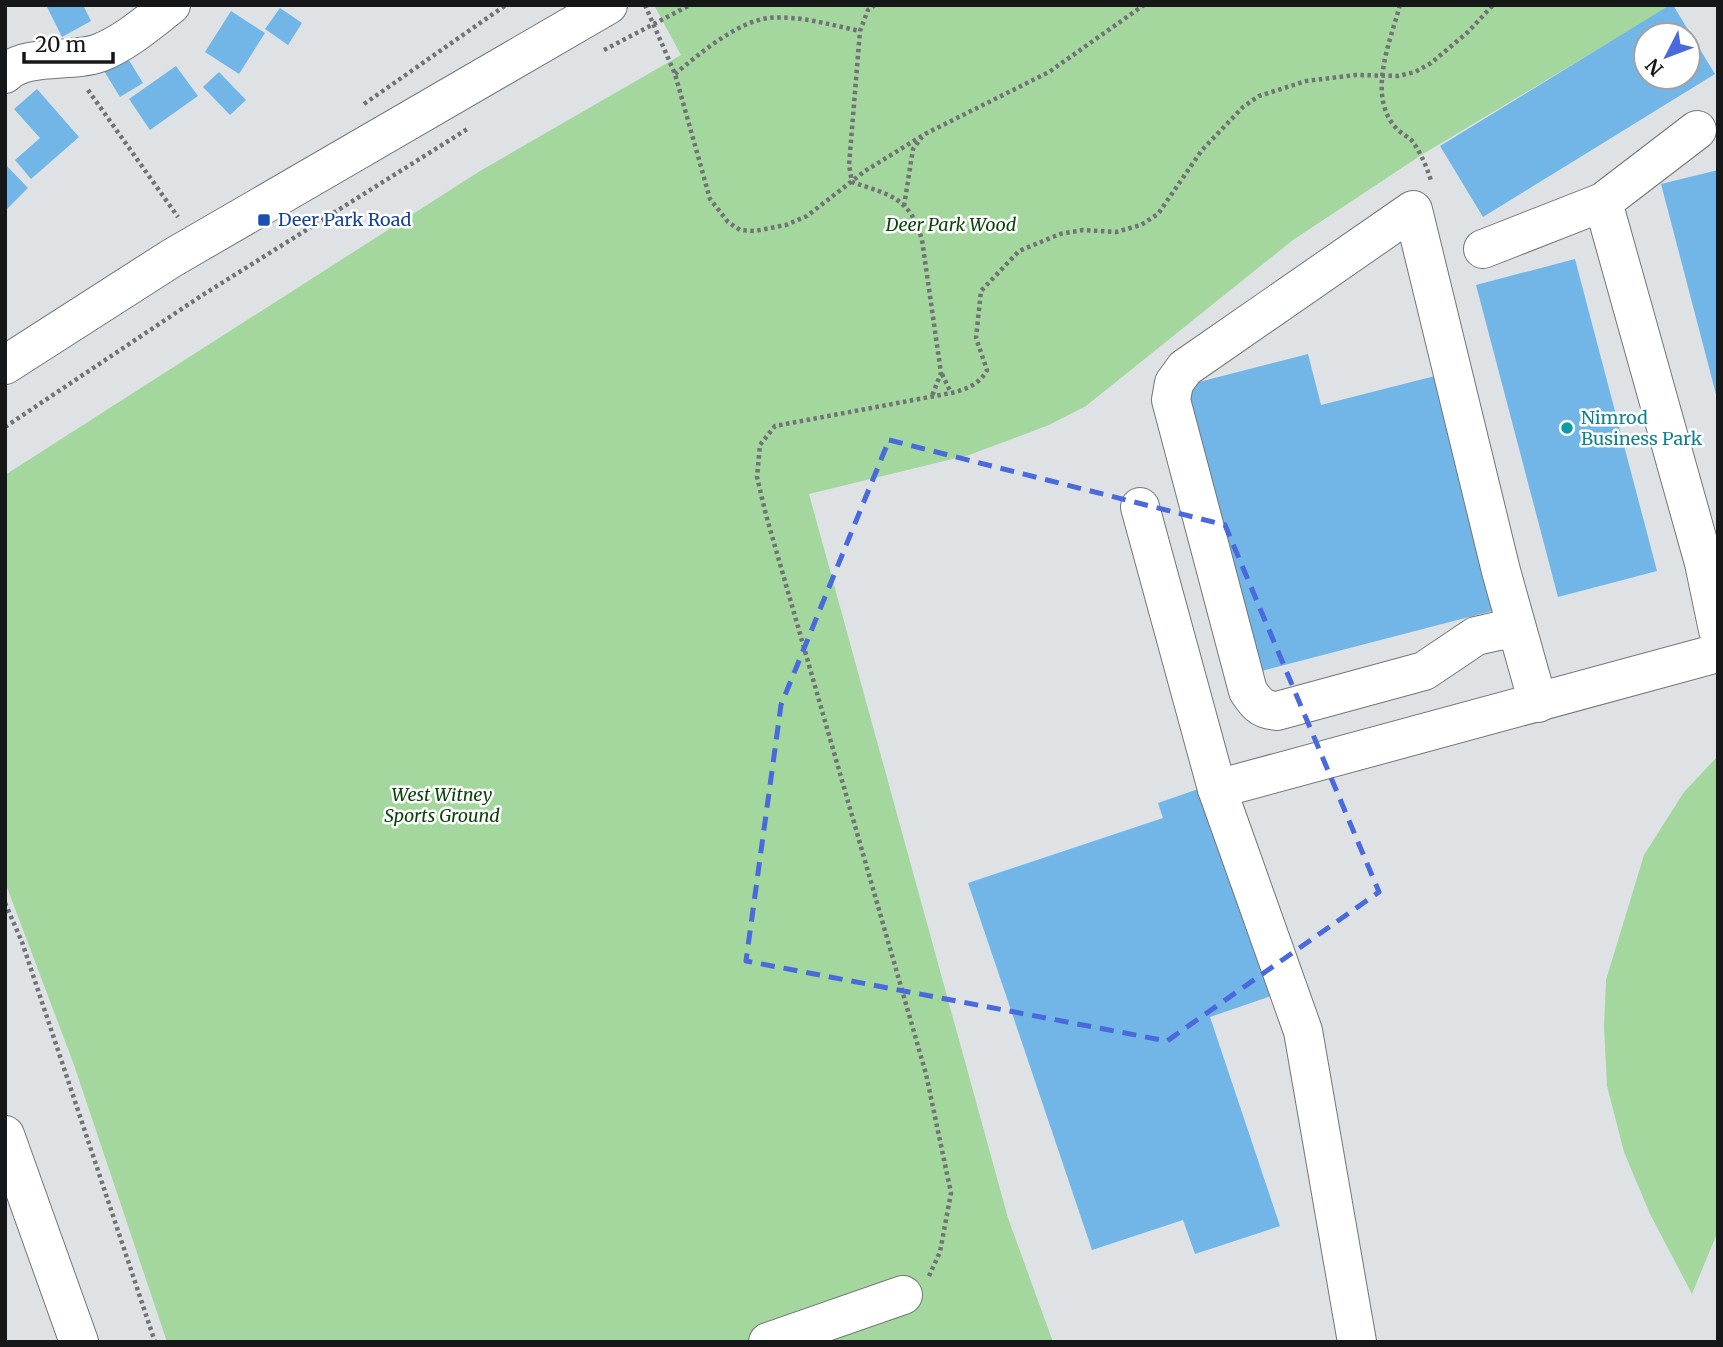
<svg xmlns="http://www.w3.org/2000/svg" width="1723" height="1347" viewBox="0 0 1723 1347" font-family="Merriweather,serif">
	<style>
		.green { fill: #a3d79e }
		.building { fill: #71b6e7; fill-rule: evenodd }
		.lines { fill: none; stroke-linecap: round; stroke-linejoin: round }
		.minor-casing { stroke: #737679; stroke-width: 40 }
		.major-casing { stroke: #737679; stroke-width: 40 }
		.path { stroke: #717375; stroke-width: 4.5; stroke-dasharray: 3.5 3.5; stroke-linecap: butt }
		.minor { stroke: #fff; stroke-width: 38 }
		.major { stroke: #fff; stroke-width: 38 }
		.marked { fill: none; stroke: #4969dd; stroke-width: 5; stroke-dasharray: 14 9; stroke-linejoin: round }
		.transit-dot { fill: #1a4fb4; stroke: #fff; stroke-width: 2.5 }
		.culture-dot { fill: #0f9aa8; stroke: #fff; stroke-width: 2.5 }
		.labels { text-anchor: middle; stroke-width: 5; stroke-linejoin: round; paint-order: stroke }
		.transit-label { font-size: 18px; fill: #164399; stroke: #fff; text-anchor: start }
		.park-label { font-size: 18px; font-style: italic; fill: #0b4409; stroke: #fff }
		.culture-label { font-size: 18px; fill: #0d838f; stroke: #fff; text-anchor: start }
	</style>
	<rect width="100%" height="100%" fill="#dfe2e5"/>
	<g class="green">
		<polygon points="654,5 1672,5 1423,154 1293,240 1086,406 1049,425 969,455 809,494 1008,1218 1053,1342 167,1342 74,1065 5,882 5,475 480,171 681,55"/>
		<polygon points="1718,756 1718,1231 1692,1294 1650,1214 1624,1152 1607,1086 1604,1027 1606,980 1644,855 1684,792"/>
	</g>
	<g class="building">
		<polygon points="46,5 83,5 91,21 62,37"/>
		<path d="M1670 5H1673L1715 74 1483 217 1440 146ZM1646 35H1688V77H1646Z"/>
		<polygon points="280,8 302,23 288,45 265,29"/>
		<polygon points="231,11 265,33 239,74 205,52"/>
		<polygon points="127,57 143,83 120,97 104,71"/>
		<polygon points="176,66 198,96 150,130 129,99"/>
		<polygon points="219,72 246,100 230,115 203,87"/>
		<polygon points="37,89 79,137 31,179 15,160 40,138 14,109"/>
		<polygon points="5,164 28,188 5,211"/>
		<polygon points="1718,170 1718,398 1717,398 1661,184"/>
		<polygon points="1575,259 1657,571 1558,597 1476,285"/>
		<polygon points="1308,354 1321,405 1435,376 1496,610 1258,672 1183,386"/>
		<polygon points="1207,786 1277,994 1210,1017 1280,1226 1195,1254 1183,1220 1092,1250 968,883 1163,818 1158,803"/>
	</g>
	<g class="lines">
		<defs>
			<g id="minor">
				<path d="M5 74C25 53 72 63 99 53 125 43 149 22 171 5"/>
				<polyline points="1603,202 1704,563 1718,630"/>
				<polyline points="1483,249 1603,202 1697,130"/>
				<polyline points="5,365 172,258 608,5"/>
				<polyline points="1140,507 1217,789 1303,1031 1357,1342"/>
				<path d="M1517 629 1498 631 1476 636 1424 671 1277 711C1261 710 1256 703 1248 691L1171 400 1174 383 1185 368 1413 210 1501 571 1538 703"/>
				<polyline points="1217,789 1718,653"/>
				<polyline points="768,1342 903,1295"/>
			</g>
			<polyline id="major" points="5,1135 79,1342"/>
		</defs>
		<use href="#minor" class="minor-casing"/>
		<use href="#major" class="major-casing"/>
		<g class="path">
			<polyline points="645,5 675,74 710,199 728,222 740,230 755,231 786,225 807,216 865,171 925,134 1049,72 1144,5"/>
			<path d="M875 5 868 10 860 31 849 165 852 182C890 195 910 197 922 240L941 373 932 396"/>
			<path d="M1400 5C1390 42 1366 97 1397 129 1402 134 1409 137 1413 142 1421 154 1427 167 1431 181"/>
			<polyline points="604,50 690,5"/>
			<path d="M675 74C699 54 737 22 768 18 799 15 831 25 860 31"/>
			<polyline points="88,90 178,217"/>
			<polyline points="364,104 506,5"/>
			<polyline points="904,206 913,149 922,137"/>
			<polyline points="942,374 951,393"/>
			<polyline points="5,427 201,296 469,128"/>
			<polyline points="5,903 22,942 155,1342"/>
			<path d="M929 1276 940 1252 951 1193 926 1074 766 515 757 477 760 445 775 426 951 393C965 390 980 384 987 370L976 338 981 291 1019 251 1060 234 1083 230 1116 232 1141 225 1158 214 1202 150 1243 107 1259 96 1306 81 1356 75 1398 76 1415 72 1431 63 1468 32 1493 5"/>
		</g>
		<use href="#minor" class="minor"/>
		<use href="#major" class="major"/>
	</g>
	<path class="marked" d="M889 440 1225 525 1379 892 1167 1041 746 961 781 705Z"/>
	<rect class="transit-dot" x="257" y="213" width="14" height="14" rx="3.5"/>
	<circle class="culture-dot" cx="1567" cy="428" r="7"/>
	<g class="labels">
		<g class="transit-label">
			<text x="278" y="226">Deer Park Road</text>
		</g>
		<g class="park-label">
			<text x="951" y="231">Deer Park Wood</text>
			<text x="442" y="801">West Witney<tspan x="442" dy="21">Sports Ground</tspan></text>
		</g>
		<g class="culture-label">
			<text x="1581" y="424">Nimrod<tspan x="1581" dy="21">Business Park</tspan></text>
		</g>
	</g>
	<rect width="1723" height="1347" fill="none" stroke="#161718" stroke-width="14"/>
	<g transform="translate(1667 56) rotate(228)"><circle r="33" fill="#ffffff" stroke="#a2a2a3" stroke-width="2"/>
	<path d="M0-5L12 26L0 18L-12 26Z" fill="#4969dd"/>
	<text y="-10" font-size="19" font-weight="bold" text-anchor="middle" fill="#161718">N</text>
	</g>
	<path d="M24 52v10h89v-10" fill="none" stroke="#161718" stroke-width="3.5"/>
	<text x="35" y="52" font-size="21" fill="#161718" stroke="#ffffff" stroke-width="5" paint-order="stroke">20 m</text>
</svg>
